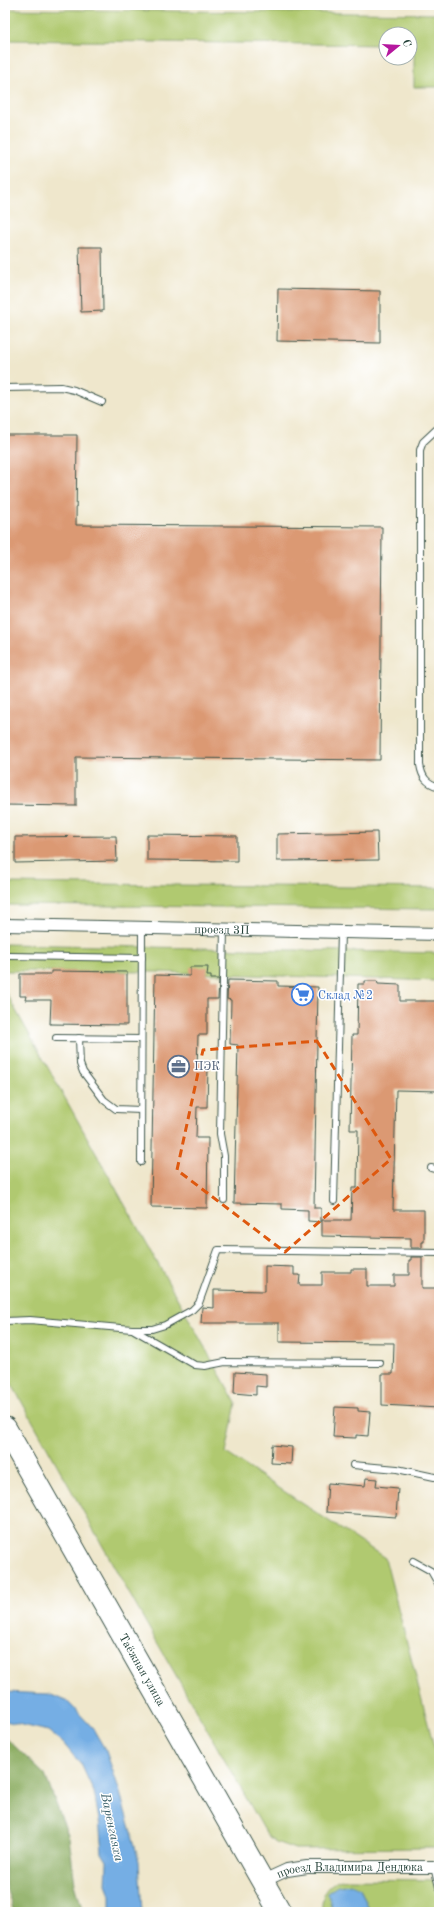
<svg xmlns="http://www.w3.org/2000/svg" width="444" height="1917" viewBox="0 0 444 1917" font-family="'Old Standard TT',serif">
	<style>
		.green { fill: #b0c96f; stroke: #688352 }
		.forest { fill: #8cad62; stroke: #56754b }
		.water { fill: #74aee4; stroke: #4a768c }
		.building { fill: #db9973 }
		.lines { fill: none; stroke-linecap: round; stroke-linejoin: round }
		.lane-casing { stroke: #3e564b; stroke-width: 8 }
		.street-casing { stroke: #3e564b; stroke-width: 14 }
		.highway-casing { stroke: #3e564b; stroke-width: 24 }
		.lane { stroke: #fff; stroke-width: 6 }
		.street { stroke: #fff; stroke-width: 12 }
		.highway { stroke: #fff; stroke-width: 22 }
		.marked { fill: none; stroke: #de580e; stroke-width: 3; stroke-dasharray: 8 5; stroke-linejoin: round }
		.labels { text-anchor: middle; stroke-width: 3; stroke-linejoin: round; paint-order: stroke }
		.street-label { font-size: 12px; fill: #1f3d34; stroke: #fff }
		.shop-label { font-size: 12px; fill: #366cbe; stroke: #fff; text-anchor: start }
		.service-label { font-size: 12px; fill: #4e5e75; stroke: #fff; text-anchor: start }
		.water-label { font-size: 13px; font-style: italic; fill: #395f69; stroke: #fff }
	</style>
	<rect width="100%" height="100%" fill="#fff"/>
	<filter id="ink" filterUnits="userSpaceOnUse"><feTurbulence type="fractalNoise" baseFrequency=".025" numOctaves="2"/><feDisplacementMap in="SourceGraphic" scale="8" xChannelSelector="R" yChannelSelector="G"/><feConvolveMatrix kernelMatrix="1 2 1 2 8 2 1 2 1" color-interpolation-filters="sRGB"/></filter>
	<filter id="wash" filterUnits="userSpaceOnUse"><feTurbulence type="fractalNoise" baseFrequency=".012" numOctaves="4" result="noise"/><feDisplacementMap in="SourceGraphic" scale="16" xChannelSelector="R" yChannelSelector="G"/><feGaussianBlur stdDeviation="0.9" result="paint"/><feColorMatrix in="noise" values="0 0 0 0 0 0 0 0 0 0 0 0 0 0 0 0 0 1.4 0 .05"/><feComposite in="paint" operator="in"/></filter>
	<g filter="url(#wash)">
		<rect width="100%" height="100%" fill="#efe7cc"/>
		<g class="green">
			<polygon points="5,9 439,14 439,87 414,87 414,46 410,45 410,34 386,34 386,45 5,40"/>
			<polygon points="5,883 439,888 439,909 5,905"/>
			<polygon points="5,944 439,953 439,981 156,972 5,971"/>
			<polygon points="5,991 236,1403 226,1453 385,1558 439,1766 439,1848 295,1849 276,1842 268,1836 138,1609 5,1372"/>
			<path d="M348 1879 439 1880V1912H370L360 1888 331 1907 332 1912H322C321 1893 327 1881 348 1879Z"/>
		</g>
		<polygon class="forest" points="5,1737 45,1775 69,1838 75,1884 83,1912 14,1912 5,1885"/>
		<g class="water">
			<polygon points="5,1692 49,1694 68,1702 92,1727 106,1751 119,1789 139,1861 142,1912 110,1912 110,1895 106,1885 107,1861 102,1853 99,1820 94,1792 82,1766 63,1743 48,1731 5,1721"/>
			<polygon points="351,1884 360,1888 370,1912 332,1912 328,1892 338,1886"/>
		</g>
		<g id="blocks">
			<g class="building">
				<polygon points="79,247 102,247 103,311 81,312"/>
				<polygon points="278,289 380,291 380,343 277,341"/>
				<polygon points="5,435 77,435 76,525 382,527 380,760 76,757 76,806 5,805"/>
				<polygon points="377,832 378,860 277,861 277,834"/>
				<polygon points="147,835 237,836 237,861 147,860"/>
				<polygon points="116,836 117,861 15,863 15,837"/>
				<polygon points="190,967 208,967 207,976 211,976 211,979 219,979 218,999 207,999 207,1035 198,1035 197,1068 208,1068 207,1107 197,1107 196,1138 208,1138 207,1208 151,1207 155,975 190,976"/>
				<polygon points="51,971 127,972 127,1025 50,1024 51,1000 25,1000 26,996 20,996 20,974 51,974"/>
				<polygon points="228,980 278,981 278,986 318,987 314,1208 321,1208 321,1222 308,1221 308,1210 282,1209 282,1204 234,1203 238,1045 230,1044 231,1000 227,999"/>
				<polygon points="365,981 377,981 378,984 400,985 400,1001 439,1001 439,1091 396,1090 393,1210 424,1210 424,1242 422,1242 422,1248 411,1248 411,1238 322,1236 322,1220 351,1220 352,1188 357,1188 358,1130 350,1130 352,1035 357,1035 358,984 365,984"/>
				<polygon points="411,1257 422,1257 422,1288 439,1288 439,1408 382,1405 382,1374 393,1374 394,1343 279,1342 279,1323 201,1323 202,1307 214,1308 214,1290 265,1291 265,1266 294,1267 294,1275 300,1275 299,1285 322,1285 322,1272 351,1272 351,1269 367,1269 367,1286 394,1286 394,1275 409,1275 409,1260 411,1260"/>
				<polygon points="235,1372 266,1374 266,1387 256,1386 256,1395 234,1393"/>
				<polygon points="335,1407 358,1408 358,1411 370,1412 368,1436 356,1435 356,1438 333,1437"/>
				<polygon points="272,1445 292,1447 291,1464 271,1463"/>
				<polygon points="366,1478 377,1479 376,1486 398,1488 396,1517 326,1512 328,1483 365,1486"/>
			</g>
		</g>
	</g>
	<g filter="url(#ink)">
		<use href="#blocks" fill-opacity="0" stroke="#3e564b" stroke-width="1"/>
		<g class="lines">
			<defs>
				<g id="lane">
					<polyline points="5,388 61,387 74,390 102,402"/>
					<path d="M439 427 423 442 420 450V765C422 777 426 783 439 787"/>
					<polyline points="9,956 142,958"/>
					<polyline points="56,1038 141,1039"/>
					<polyline points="79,1038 80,1064 83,1072 104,1100 116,1109 141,1110"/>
					<polyline points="141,1162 142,927"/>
					<polyline points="431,1168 439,1170"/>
					<polyline points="224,1200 224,1156 220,1134 224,929"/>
					<polyline points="334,1201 341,932"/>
					<polyline points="5,1321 30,1320 132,1329 152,1329 165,1325 192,1310 199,1303 218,1250 439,1253"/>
					<polyline points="134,1330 195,1365 205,1366 225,1362 380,1363"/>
					<polyline points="353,1465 397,1469 439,1478"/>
					<polyline points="413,1561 431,1571 439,1585"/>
					<polyline points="434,1867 439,1887"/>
				</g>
				<g id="street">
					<path id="s1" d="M5 925 439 934"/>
					<path id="s2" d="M263 1881 287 1870 307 1867H439"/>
				</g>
				<g id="highway">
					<path id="s3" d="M5 1428 280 1912"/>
				</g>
			</defs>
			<use href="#lane" class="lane-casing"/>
			<use href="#street" class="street-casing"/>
			<use href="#highway" class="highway-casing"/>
			<use href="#lane" class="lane"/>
			<use href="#street" class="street"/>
			<use href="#highway" class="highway"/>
		</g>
	</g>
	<path class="marked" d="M317 1041 391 1159 285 1252 177 1170 203 1050Z"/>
	<defs>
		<symbol id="supermarket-ring" viewBox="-11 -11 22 22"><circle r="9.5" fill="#fff" stroke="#3f7fe0" stroke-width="1.5"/><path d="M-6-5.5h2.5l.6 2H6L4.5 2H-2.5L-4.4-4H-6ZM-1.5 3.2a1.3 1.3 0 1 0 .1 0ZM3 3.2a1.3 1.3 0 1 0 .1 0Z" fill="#3f7fe0"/></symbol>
		<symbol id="office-ring" viewBox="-11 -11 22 22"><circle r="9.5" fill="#fff" stroke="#5c6f8a" stroke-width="1.5"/><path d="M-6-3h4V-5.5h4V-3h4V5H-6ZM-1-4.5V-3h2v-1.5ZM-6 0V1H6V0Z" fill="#5c6f8a"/></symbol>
	</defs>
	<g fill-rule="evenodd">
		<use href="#supermarket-ring" x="290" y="982" width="25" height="25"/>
		<use href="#office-ring" x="166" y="1054" width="25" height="25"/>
	</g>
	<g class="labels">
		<g class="street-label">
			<text dy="4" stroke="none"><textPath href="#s1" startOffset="217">проезд 3П</textPath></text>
			<text dy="4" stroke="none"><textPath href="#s3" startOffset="278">Таёжная улица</textPath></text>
			<text dy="4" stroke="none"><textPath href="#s2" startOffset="89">проезд Владимира Дендюка</textPath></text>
		</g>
		<g class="shop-label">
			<text x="318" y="999">Склад №2</text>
		</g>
		<g class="service-label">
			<text x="194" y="1070">ПЭК</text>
		</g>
		<g class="water-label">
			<text transform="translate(113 1827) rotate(78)" y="5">Варенгаяха</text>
		</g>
	</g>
	<rect width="444" height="1917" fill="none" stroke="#fff" stroke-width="20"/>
	<g transform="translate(398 46) rotate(72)"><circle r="19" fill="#ffffff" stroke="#a5b1ae"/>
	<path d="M0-3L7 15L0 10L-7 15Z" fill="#b5179e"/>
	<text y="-6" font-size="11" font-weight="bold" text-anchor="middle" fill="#1f3d34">С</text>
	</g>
</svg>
